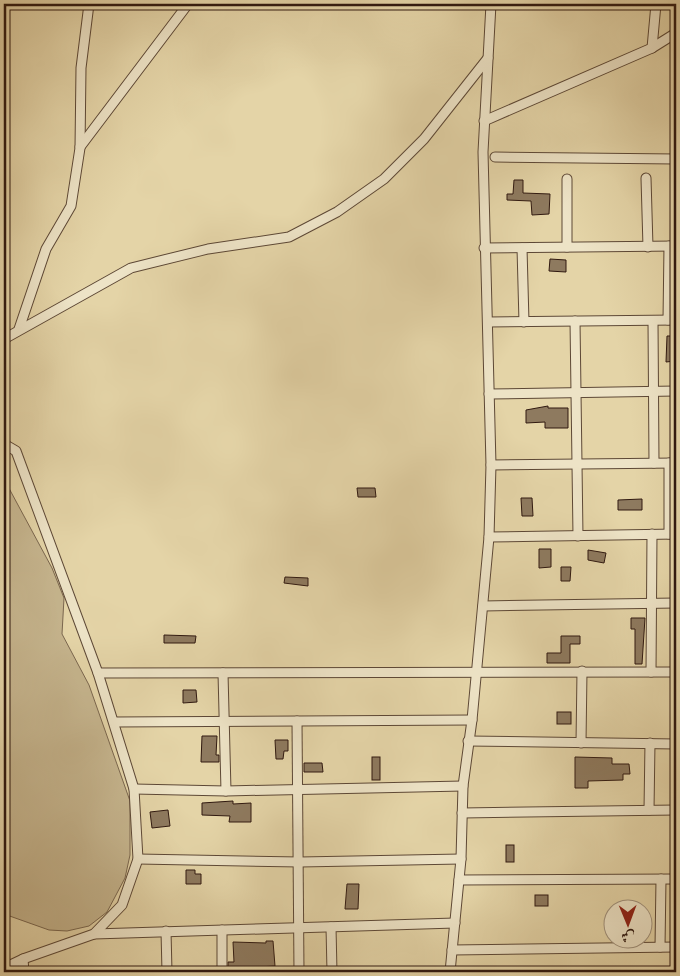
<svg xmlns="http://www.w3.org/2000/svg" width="680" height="976" viewBox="0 0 680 976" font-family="'IM FELL Great Primer',Amiri,serif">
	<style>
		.green { fill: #c5b48d; stroke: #7a664e }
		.building { fill: #8e7a5f; stroke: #301910 }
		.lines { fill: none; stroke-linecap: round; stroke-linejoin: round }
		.street-casing { stroke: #5d4836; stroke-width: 11 }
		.street { stroke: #ede3c6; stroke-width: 9 }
	</style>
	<rect width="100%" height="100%" fill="#e4d4a7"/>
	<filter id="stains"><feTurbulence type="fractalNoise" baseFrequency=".004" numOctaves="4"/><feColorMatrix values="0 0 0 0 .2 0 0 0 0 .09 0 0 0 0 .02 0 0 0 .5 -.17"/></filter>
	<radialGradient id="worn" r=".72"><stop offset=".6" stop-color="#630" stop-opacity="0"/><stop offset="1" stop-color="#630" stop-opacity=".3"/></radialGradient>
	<polygon class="green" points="4,479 52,568 64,598 62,634 89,685 130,801 130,855 125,878 107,912 89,926 67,931 49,930 4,914"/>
	<g class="building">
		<polygon points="514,180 523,180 523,193 550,194 549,214 532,215 531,201 507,200 507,194 513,194"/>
		<polygon points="550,259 566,260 566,272 549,271"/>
		<polygon points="667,336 672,336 675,361 666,362"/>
		<polygon points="548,406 548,408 568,408 568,428 545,428 545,422 526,423 526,410"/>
		<polygon points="357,488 375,488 376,497 358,497"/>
		<polygon points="521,498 532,498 533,516 522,516"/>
		<polygon points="642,499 642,510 618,510 618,500"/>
		<polygon points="539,549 551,549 551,567 539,568"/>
		<polygon points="588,550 606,553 604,563 588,560"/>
		<polygon points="561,567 571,567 570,581 561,581"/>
		<polygon points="285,577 308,578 308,586 284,583"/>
		<polygon points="631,618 645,618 642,664 635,664 635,629 631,629"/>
		<polygon points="164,635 196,636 195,643 164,643"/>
		<polygon points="561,636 580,636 580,644 570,644 570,663 547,663 547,653 561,653"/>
		<polygon points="183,690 196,690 197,702 183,703"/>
		<rect x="557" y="712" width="14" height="12"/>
		<polygon points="202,736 217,736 216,755 219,755 219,762 201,762"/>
		<polygon points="275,740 288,740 288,751 284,751 283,759 276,759"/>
		<rect x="372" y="757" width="8" height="23"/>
		<polygon points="575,757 612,758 612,764 629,764 630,774 623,774 623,780 588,781 588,788 575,788"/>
		<polygon points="304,763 322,763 323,772 304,772"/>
		<polygon points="233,801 233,804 251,803 251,822 229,822 230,816 202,815 202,803"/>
		<polygon points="168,810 170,826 152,828 150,812"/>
		<rect x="506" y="845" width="8" height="17"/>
		<polygon points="186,870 195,870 195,874 201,874 201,884 186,884"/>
		<polygon points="347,884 359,884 358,909 345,909"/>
		<rect x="535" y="895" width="13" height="11"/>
		<polygon points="266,941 273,941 275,966 258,967 258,972 228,972 228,962 234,962 233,942 266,943"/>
	</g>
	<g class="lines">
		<defs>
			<g id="street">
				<polyline points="652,48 656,4"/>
				<polyline points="484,121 652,48 676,33"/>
				<polyline points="80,147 188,4"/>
				<polyline points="495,157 676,159"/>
				<polyline points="646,178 648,247"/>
				<polyline points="567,179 567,247"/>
				<polyline points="484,248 676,246"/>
				<polyline points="522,248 524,322"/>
				<polyline points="668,320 669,246"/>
				<polyline points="575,321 578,536"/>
				<polyline points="653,321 654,463"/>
				<polyline points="488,322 676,320"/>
				<polyline points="19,329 46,249 71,206 80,148 81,68 89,4"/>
				<polyline points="4,339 131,268 208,249 289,237 337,212 384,179 424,139 488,58"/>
				<polyline points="489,394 676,391"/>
				<polyline points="4,444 16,451 98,673 134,789 138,859 122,905 94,934 23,959 4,968"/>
				<polyline points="669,463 669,534"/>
				<polyline points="491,465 676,463"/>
				<polyline points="489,537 676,534"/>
				<polyline points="483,606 676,603"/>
				<polyline points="651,672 652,534"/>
				<polyline points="98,673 676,672"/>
				<polyline points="223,673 226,791"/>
				<polyline points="297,721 299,972"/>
				<polyline points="114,722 472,720"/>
				<polyline points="468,741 676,744"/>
				<polyline points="581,743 582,671"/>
				<polyline points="134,789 226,791 463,786"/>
				<polyline points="649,810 650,743"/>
				<polyline points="462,813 676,810"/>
				<polyline points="138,859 300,862 461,859"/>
				<polyline points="459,880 676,879"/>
				<polyline points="331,927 332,972"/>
				<polyline points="222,930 222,972"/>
				<polyline points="166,931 167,972"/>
				<polyline points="94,934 455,923"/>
				<polyline points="660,947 661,879"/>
				<polyline points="452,950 676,947"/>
				<polyline points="23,959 24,972"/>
				<polyline points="450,972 461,859 463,786 472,720 489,537 491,465 483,152 491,4"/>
			</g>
		</defs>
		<use href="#street" class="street-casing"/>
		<use href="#street" class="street"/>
	</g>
	<rect width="680" height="976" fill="none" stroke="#e4d4a7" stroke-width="20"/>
	<rect x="5" y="5" width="670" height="966" fill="none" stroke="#301910" stroke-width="2.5"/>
	<rect x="10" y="10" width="660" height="956" fill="none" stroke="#301910"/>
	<g transform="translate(628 924) rotate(179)"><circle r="24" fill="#ede3c6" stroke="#a1927d"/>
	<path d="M0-4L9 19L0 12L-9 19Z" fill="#8f2418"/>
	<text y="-8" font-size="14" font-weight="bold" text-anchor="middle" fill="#301910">ش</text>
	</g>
	<rect width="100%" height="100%" filter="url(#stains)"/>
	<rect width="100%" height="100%" fill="url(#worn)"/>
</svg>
